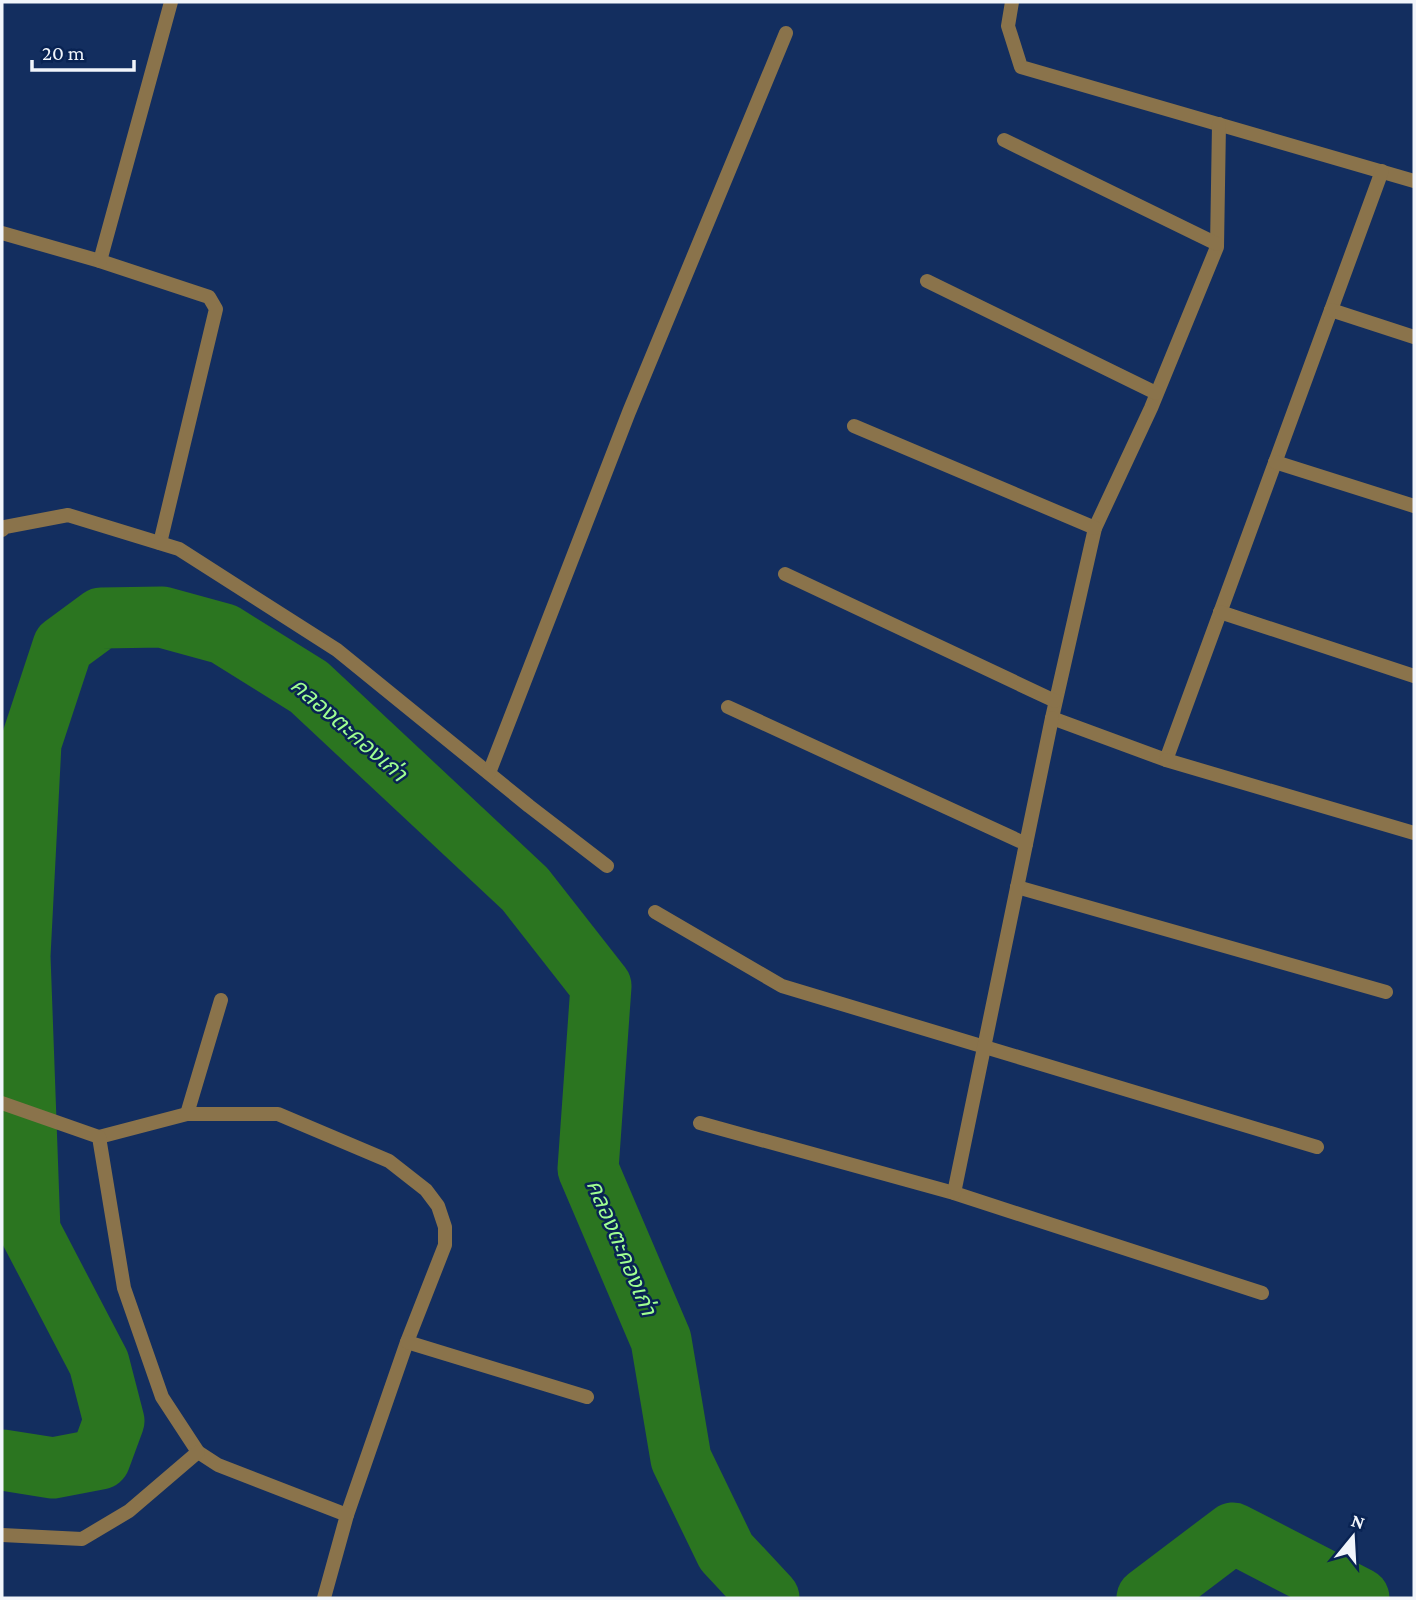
<svg xmlns="http://www.w3.org/2000/svg" width="1416" height="1600" viewBox="0 0 1416 1600" font-family="'Crimson Pro','Noto Sans Thai',serif">
	<style>
		.lines { fill: none; stroke-linecap: round; stroke-linejoin: round }
		.river { stroke: #2b7520; stroke-width: 61 }
		.lane { stroke: #8a734b; stroke-width: 14 }
		.street { stroke: #8a734b; stroke-width: 14 }
		.labels { text-anchor: middle; stroke-width: 5; stroke-linejoin: round; paint-order: stroke }
		.water-label { font-size: 23px; font-style: italic; fill: #9ffe91; stroke: #092353 }
	</style>
	<rect width="100%" height="100%" fill="#132e5f"/>
	<g class="lines">
		<g class="river">
			<polyline points="2,1460 53,1468 100,1459 114,1421 99,1363 30,1231 20,956 31,743 63,646 101,618 162,617 224,634 309,687 525,889 601,986 588,1169 661,1340 681,1459 726,1552 769,1598"/>
			<polyline points="1147,1598 1233,1533 1359,1598"/>
		</g>
		<g class="lane">
			<polyline points="187,1114 221,1000"/>
			<polyline points="99,1137 187,1114 278,1114 389,1161 426,1190 438,1206 445,1227 445,1245 407,1342 347,1515"/>
			<polyline points="407,1342 587,1397"/>
		</g>
		<g class="street">
			<polyline points="1012,2 1008,26 1021,67 1414,181"/>
			<polyline points="1219,124 1217,247 1151,408 1095,528 1052,718 1166,760 1382,171"/>
			<polyline points="1004,140 1217,244"/>
			<polyline points="2,233 100,261 209,297 216,309 160,543"/>
			<polyline points="100,261 171,2"/>
			<polyline points="927,281 1156,393"/>
			<polyline points="1331,310 1414,337"/>
			<polyline points="854,426 1095,528"/>
			<polyline points="1275,462 1414,506"/>
			<polyline points="2,530 5,527 68,515 179,549 337,650 529,806 607,866"/>
			<polyline points="785,574 1055,701"/>
			<polyline points="1220,612 1414,676"/>
			<polyline points="728,707 1026,844"/>
			<polyline points="1166,760 1414,833"/>
			<polyline points="489,773 629,412 786,33"/>
			<polyline points="1017,887 1386,992"/>
			<polyline points="655,912 782,986 1317,1147"/>
			<polyline points="2,1103 99,1137 124,1288 162,1397 198,1452 218,1465 347,1515 324,1598"/>
			<polyline points="700,1123 954,1193 1262,1293"/>
			<polyline points="954,1193 1052,718"/>
			<polyline points="2,1535 82,1539 129,1511 198,1452"/>
		</g>
	</g>
	<g class="labels">
		<g class="water-label">
			<text transform="translate(349 729) rotate(41)" y="8">คลองตะคองเก่า</text>
			<text transform="translate(622 1247) rotate(67)" y="8">คลองตะคองเก่า</text>
		</g>
	</g>
	<rect width="1416" height="1600" fill="none" stroke="#f1f5fb" stroke-width="7"/>
	<g transform="translate(1353 1537) rotate(18)" stroke="#092353" stroke-width="5" paint-order="stroke">
	<path d="M0-5L12 26L0 18L-12 26Z" fill="#f1f5fb"/>
	<text y="-10" font-size="19" font-weight="bold" text-anchor="middle" fill="#f1f5fb">N</text>
	</g>
	<path d="M32 60v10h102v-10" fill="none" stroke="#f1f5fb" stroke-width="3.5"/>
	<text x="42" y="60" font-size="21" fill="#f1f5fb" stroke="#092353" stroke-width="5" paint-order="stroke">20 m</text>
</svg>
